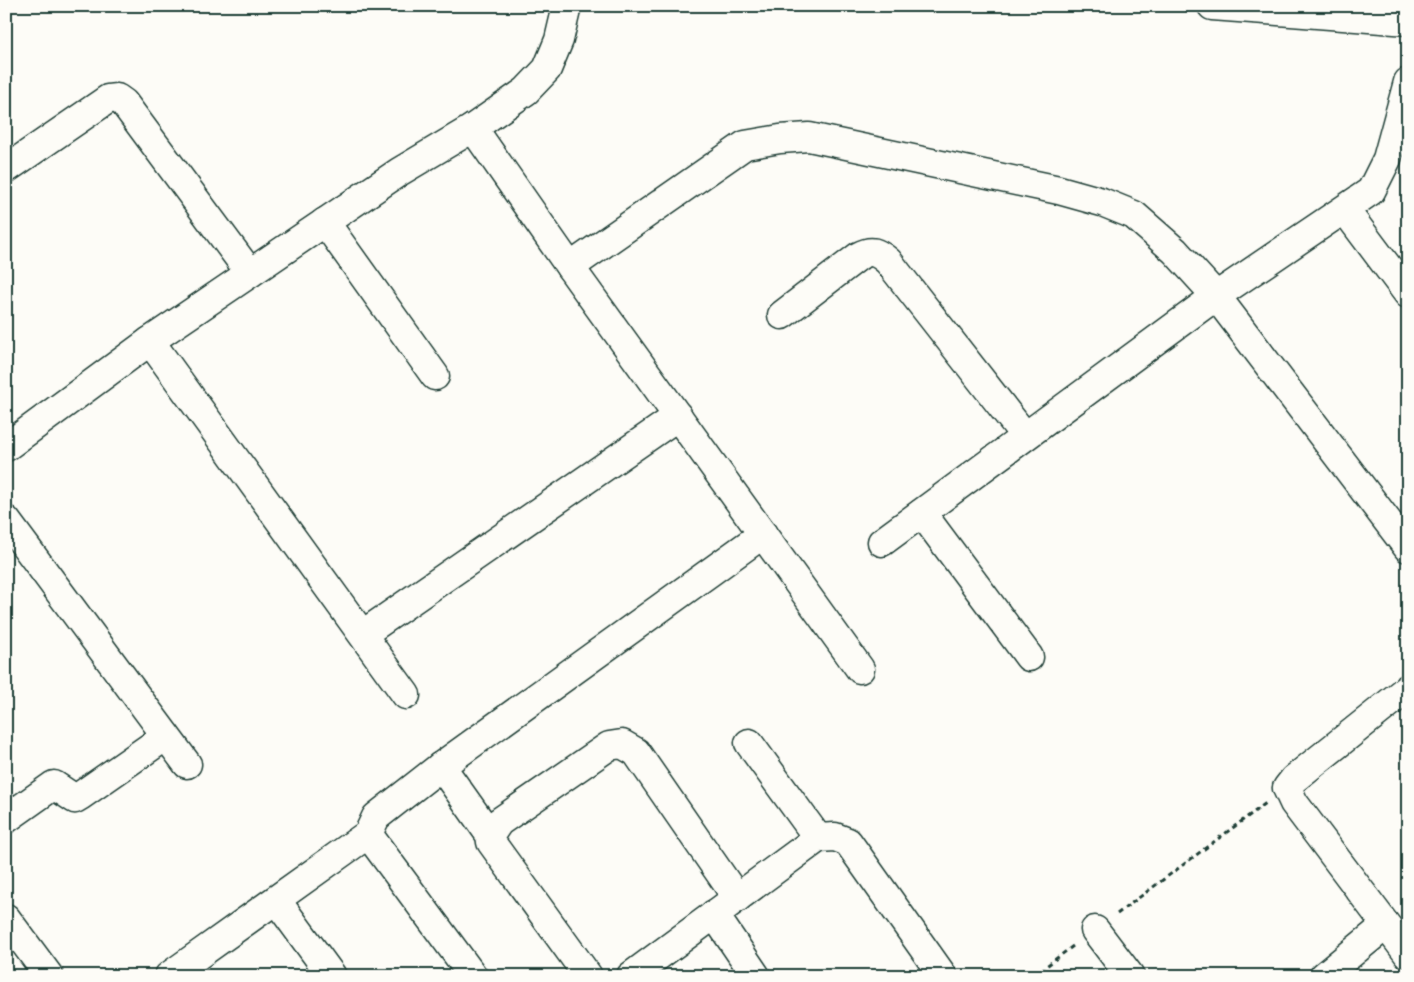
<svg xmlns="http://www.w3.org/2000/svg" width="1414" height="982" viewBox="0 0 1414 982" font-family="Dekko,sans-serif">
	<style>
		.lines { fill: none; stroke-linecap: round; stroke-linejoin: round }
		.minor-casing { stroke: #1f3d34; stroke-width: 31 }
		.path { stroke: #1f3d34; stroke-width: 3; stroke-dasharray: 5 4; stroke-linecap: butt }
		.minor { stroke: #fdfcf7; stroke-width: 28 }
	</style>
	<rect width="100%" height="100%" fill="#fdfcf7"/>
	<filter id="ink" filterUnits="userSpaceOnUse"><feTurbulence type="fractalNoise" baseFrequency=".02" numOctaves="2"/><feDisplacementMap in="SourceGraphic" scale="10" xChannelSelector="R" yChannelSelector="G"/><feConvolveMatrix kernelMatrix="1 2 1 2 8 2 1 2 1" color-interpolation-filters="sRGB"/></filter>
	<g filter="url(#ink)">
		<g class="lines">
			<defs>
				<g id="minor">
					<polyline points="1212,6 1408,21"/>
					<polyline points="473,128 570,267 860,669"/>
					<polyline points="6,169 108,99 117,98 124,103 250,273"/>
					<polyline points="1345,210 1408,294"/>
					<polyline points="325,222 435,376"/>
					<polyline points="570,267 745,145 780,139 809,137 1059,190 1102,202 1134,215 1175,251 1216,296 1408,548"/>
					<path d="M782 315 859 256C872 249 877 252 888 261L1025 436"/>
					<polyline points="150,341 406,695"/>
					<polyline points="6,447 150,341 399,172 473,128 526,91 547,69 559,40 567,6"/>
					<polyline points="922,513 1029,657"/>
					<polyline points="6,520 187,764"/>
					<polyline points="882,542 1216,296 1371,191 1387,159 1408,82"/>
					<polyline points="363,634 678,416"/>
					<polyline points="1408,688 1294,779 1287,788 1294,803 1408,954"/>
					<polyline points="749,743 818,838"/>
					<polyline points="441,766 490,835 491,842 588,976"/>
					<polyline points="6,819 54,785 75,799 80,796 166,736"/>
					<polyline points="368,834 473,976"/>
					<polyline points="490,835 499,822 609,746 622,744 636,752 737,898"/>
					<polyline points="277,901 332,976"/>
					<polyline points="714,914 756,976"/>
					<polyline points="6,918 49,976"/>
					<polyline points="1095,930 1130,976"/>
					<polyline points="169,976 368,834 376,817 441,766 763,534"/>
					<polyline points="631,976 818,838 835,837 848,842 943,976"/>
					<polyline points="1324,976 1386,925"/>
				</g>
			</defs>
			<use href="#minor" class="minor-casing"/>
			<g class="path">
				<polyline points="1117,914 1266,803"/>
				<polyline points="1033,976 1073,946"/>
			</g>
			<use href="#minor" class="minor"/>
		</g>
	</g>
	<rect width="1414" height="982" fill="none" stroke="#fdfcf7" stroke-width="25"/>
	<rect x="12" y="12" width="1389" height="957" fill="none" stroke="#1f3d34" stroke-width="2" filter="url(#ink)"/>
</svg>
